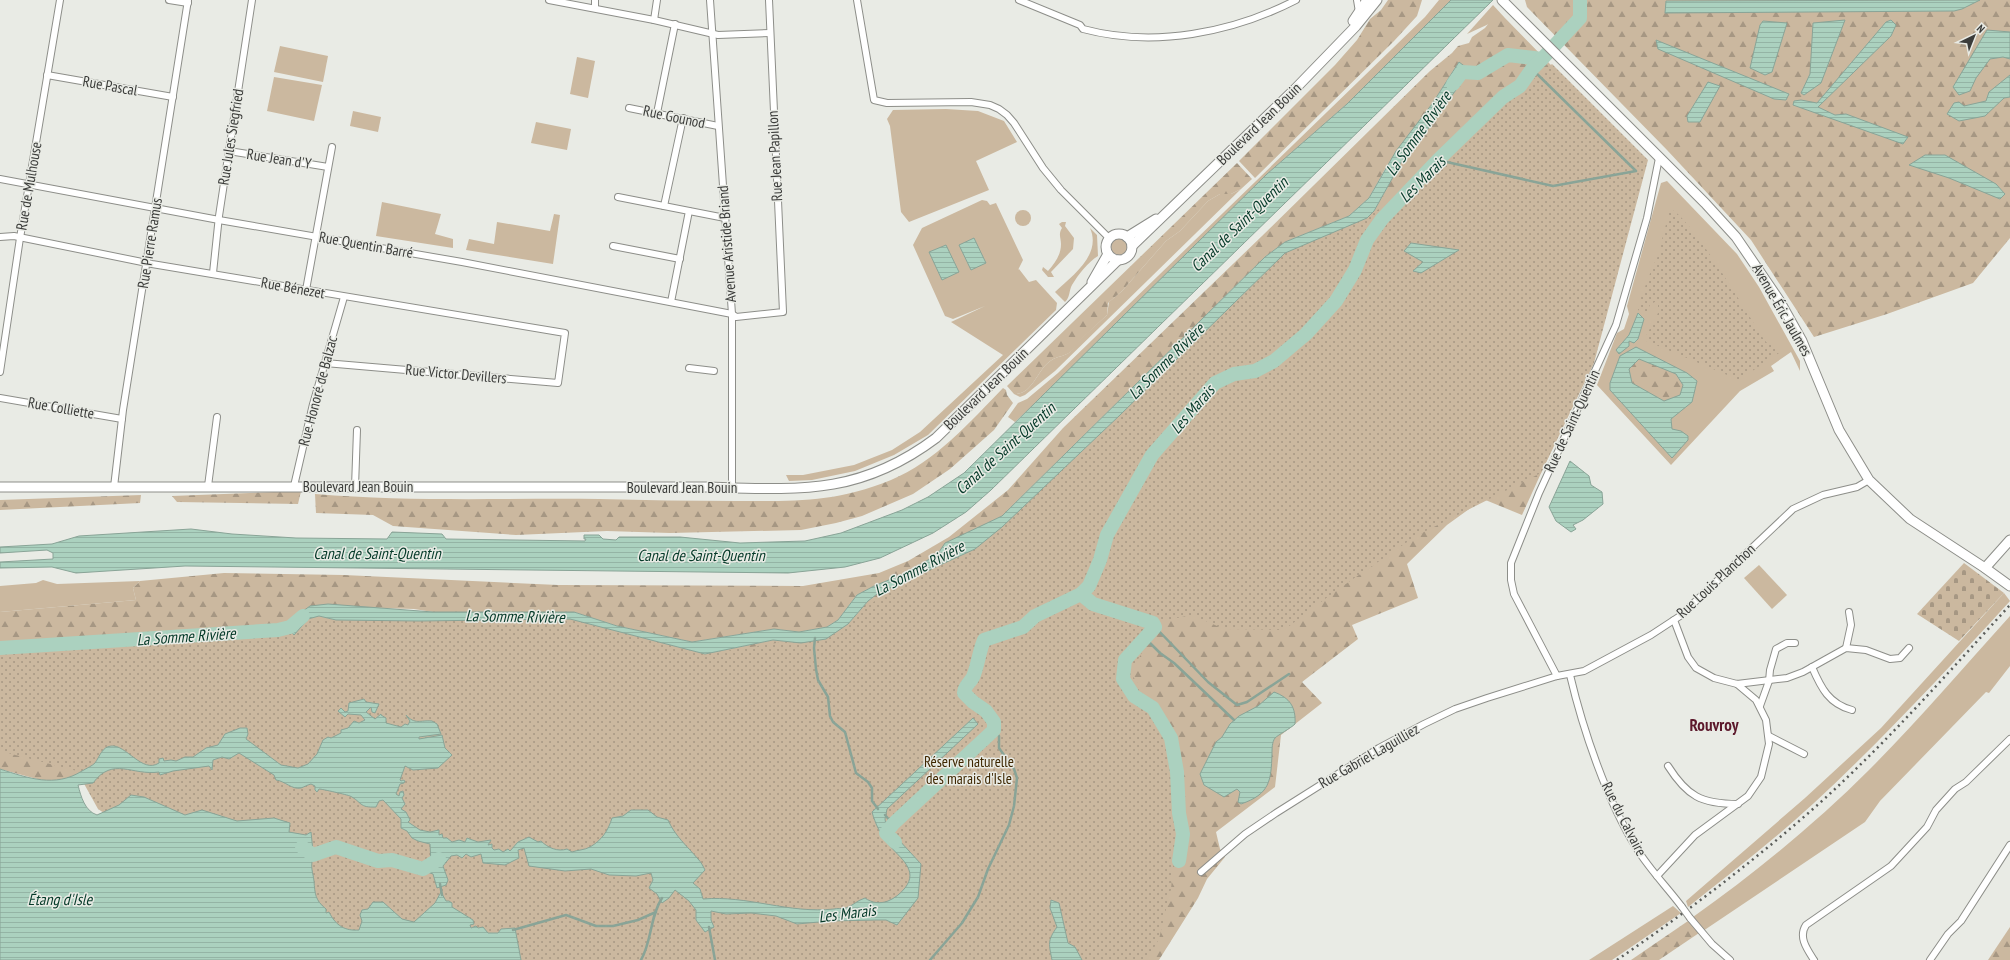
<svg xmlns="http://www.w3.org/2000/svg" width="2010" height="960" viewBox="0 0 2010 960" font-family="'PT Sans Narrow',sans-serif">
	<style>
		.grass { fill: #cbb89f }
		.forest { fill: url(#forest-firs); fill-rule: evenodd }
		.cemetery { fill: url(#cemetery-stones) }
		.park { fill: url(#park-dots) }
		.water { fill: url(#water-rules); stroke: #89a497; fill-rule: evenodd }
		.lines { fill: none; stroke-linecap: round; stroke-linejoin: round }
		.stream { stroke: #89a497; stroke-width: 2.5 }
		.river { stroke: #abd1bf; stroke-width: 14 }
		.street-casing { stroke: #8d8e89; stroke-width: 8 }
		.secondary-casing { stroke: #8d8e89; stroke-width: 11 }
		.street { stroke: #fff; stroke-width: 6 }
		.secondary { stroke: #fff; stroke-width: 9 }
		.rail { stroke: #5a5c59; stroke-width: 2.5; stroke-dasharray: 2 4; stroke-linecap: butt }
		.street-bridge-casing { stroke: #8d8e89; stroke-width: 8; stroke-linecap: butt }
		.street-bridge { stroke: #fff; stroke-width: 6 }
		.labels { text-anchor: middle; stroke-width: 3; stroke-linejoin: round; paint-order: stroke }
		.street-label { font-size: 15px; fill: #3b3c3a; stroke: #e9ebe5 }
		.park-label { font-size: 15px; fill: #3e2700; stroke: #e9ebe5 }
		.water-label { font-size: 16px; font-style: italic; fill: #053a29; stroke: #e9ebe5 }
		.quarter-label { font-size: 17px; font-weight: bold; fill: #5c182b; stroke: #e9ebe5 }
	</style>
	<defs>
		<pattern id="forest-firs" width="22" height="20" patternUnits="userSpaceOnUse"><rect width="22" height="20" fill="#cbb89f"/><path d="M5 1l3.5 6h-7zM16 11l3.5 6h-7z" fill="#a69783"/></pattern>
		<pattern id="cemetery-stones" width="16" height="16" patternUnits="userSpaceOnUse"><rect width="16" height="16" fill="#cbb89f"/><path d="M2 7V4a2 2 0 0 1 4 0v3zM10 15v-3a2 2 0 0 1 4 0v3z" fill="#a69783"/></pattern>
		<pattern id="park-dots" width="8" height="8" patternUnits="userSpaceOnUse"><rect width="8" height="8" fill="#cbb89f"/><path d="M2 2h.1M6 6h.1" fill="none" stroke="#a69783" stroke-width="1.8" stroke-linecap="round"/></pattern>
		<pattern id="water-rules" width="6" height="5" patternUnits="userSpaceOnUse"><rect width="6" height="5" fill="#abd1bf"/><path d="M0 2.5h6" fill="none" stroke="#94b4a5"/></pattern>
	</defs>
	<rect width="100%" height="100%" fill="#e9ebe5"/>
	<g class="grass">
		<polygon points="1439,0 1451,0 1347,104 1267,174 1071,370 1015,422 1008,417 1018,403 1027,399 1058,373 1425,17"/>
		<polygon points="1493,5 1504,17 1467,34"/>
		<polygon points="280,46 328,56 323,82 274,72"/>
		<polygon points="577,57 595,61 588,98 570,94"/>
		<polygon points="274,77 322,85 314,121 267,111"/>
		<polygon points="946,109 978,111 1004,121 1017,142 976,161 989,190 909,222 901,212 890,126 887,119 893,110"/>
		<polygon points="353,111 381,117 378,132 350,126"/>
		<polygon points="536,122 571,129 567,150 531,143"/>
		<polygon points="1667,181 1737,254 1759,287 1800,361 1800,371 1791,352 1771,366 1774,371 1740,391 1671,465 1597,385 1617,333 1624,329 1629,314 1627,306 1661,183"/>
		<path d="M1241 189 1055 371 1025 395 1020 397 1014 394C1032 395 1037 371 1049 362 1058 354 1071 358 1075 344L1107 315 1109 302 1122 291 1166 241 1180 231 1208 201 1220 194H1231Z"/>
		<polygon points="982,200 987,201 990,205 996,203 1023,260 1018,270 1019,269 1029,282 1036,280 1057,303 1056,310 928,435 894,455 855,471 812,480 789,481 786,475 803,475 854,465 892,450 920,432 1003,355 951,322 985,306 953,319 945,316 913,245 922,228"/>
		<polygon points="382,202 441,214 435,234 453,239 453,248 376,236"/>
		<circle cx="1023" cy="218" r="8"/>
		<polygon points="554,214 560,215 553,264 466,250 469,239 494,244 497,222 550,231"/>
		<path d="M1062 222H1066L1065 226 1074 238 1073 249 1051 272 1054 277H1048L1042 270 1043 267 1048 271C1055 263 1061 255 1061 244 1061 238 1058 234 1062 228L1059 224Z"/>
		<path d="M1090 228 1097 235 1098 256C1088 262 1078 275 1072 285 1069 290 1070 298 1065 302L1055 292C1072 276 1102 255 1090 228Z"/>
		<circle cx="1119" cy="247" r="8"/>
		<polygon points="1759,565 1787,595 1772,609 1744,578"/>
		<polygon points="43,580 57,584 140,581 133,588 136,600 0,612 0,586 36,583"/>
		<path d="M2004 593 2010 601C1947 670 1883 739 1814 803 1774 840 1731 873 1688 907L1686 901 1805 798 1881 728Z"/>
		<path d="M2010 616V666L1989 693 1986 692 1880 801 1865 822 1703 931 1693 917C1755 873 1816 823 1869 770 1918 721 1964 667 2010 616Z"/>
		<polygon points="1673,906 1681,913 1612,960 1589,960"/>
	</g>
	<g class="forest">
		<polygon points="1388,0 1422,0 1417,16 1394,41 1255,178 1239,161 1335,65 1357,40 1370,19 1381,10"/>
		<polygon points="1525,0 2010,0 2010,238 1973,283 1887,314 1814,337 1751,240 1667,150 1527,7"/>
		<path d="M1496 14 1504 17 1645 161 1592 361 1522 515 1483 499 1447 525 1407 564 1418 598 1352 625 1358 639 1302 682 1322 703 1281 735 1275 787 1216 832 1220 849 1225 857 1207 879 1198 898 1159 960H1109L94 764 74 777 48 782 0 769V612L136 600 133 588 140 581 224 573 344 575 558 585 803 586 879 573 908 561 949 537 1008 490 1063 428 1262 236 1430 71 1452 53 1458 46 1469 43 1472 37 1485 28ZM1459 62 1466 76 1425 133 1402 161 1374 211 1285 253 1120 415 976 549 877 594 868 601 848 624 801 643 773 640 705 654 570 619 419 621 336 620 319 616 286 624 310 606 414 609 433 612H574L617 626 692 642 774 629 799 632 827 627 838 620 857 595 874 586 901 575 937 555 939 551 1002 516 1265 257 1285 242 1349 216 1369 198 1385 169 1432 104Z"/>
		<path d="M1237 163 1252 179 1241 189 1231 194H1220L1208 201 1180 231 1166 241 1122 291 1108 303 1107 315 1076 344C1071 358 1058 354 1049 362 1037 371 1032 395 1014 394L1007 386Z"/>
		<polygon points="1639,359 1676,374 1683,385 1680,395 1664,401 1632,383 1629,369"/>
		<path d="M1003 388 1006 390 1007 395 1013 403 994 430 950 469 913 494 862 516 836 523 801 530 670 533 607 531 516 535 393 526 373 515 316 513 315 494C410 502 504 498 599 499 645 500 691 501 737 501 796 501 834 503 891 480 935 462 970 422 1003 388Z"/>
		<polygon points="301,491 298,504 177,502 172,496"/>
		<polygon points="141,495 140,503 0,510 0,500"/>
		<polygon points="1688,921 1699,933 1659,960 1631,960"/>
		<polygon points="2010,927 2010,960 1988,960"/>
	</g>
	<polygon class="cemetery" points="1964,563 2004,593 1959,641 1917,614"/>
	<g class="park">
		<polygon points="1552,64 1648,160 1594,363 1541,473 1416,536 1337,590 1284,630 1224,629 1192,615 1162,621 1130,672 1177,742 1177,828 1171,889 1159,939 1147,960 352,960 209,883 98,809 77,771 0,751 0,654 284,634 312,620 419,621 570,619 705,654 841,633 863,608 1002,527 1120,415 1285,253 1388,205 1474,128"/>
		<path d="M1670 209C1690 215 1748 315 1763 338L1767 343 1776 347 1779 353 1739 380 1644 340 1658 313V300L1650 305 1646 314 1638 310 1640 300 1654 263 1656 262Z"/>
	</g>
	<g class="water">
		<polygon points="1451,0 1493,0 991,490 966,512 933,533 880,558 845,567 788,573 185,566 76,573 52,567 0,568 0,562 53,559 53,553 47,550 0,553 0,547 52,544 79,536 191,529 232,534 296,538 387,539 392,532 442,534 446,539 585,541 586,539 584,539 584,535 599,535 603,539 616,540 619,537 680,537 740,543 805,541 841,533 902,510 928,497 964,473 1267,174 1347,104"/>
		<polygon points="1980,0 1962,9 1954,11 1665,13 1666,1"/>
		<polygon points="1845,20 1821,83 1804,95 1801,93 1810,74 1813,23"/>
		<polygon points="1891,20 1896,25 1891,36 1818,107 1835,115 1846,114 1908,137 1903,144 1793,105 1794,101 1801,100 1817,103 1886,22"/>
		<polygon points="1763,21 1787,23 1772,72 1765,75 1750,68 1760,25"/>
		<polygon points="1987,30 2010,32 2010,59 2003,57 1990,59 1976,78 1970,91 1959,95 1953,87"/>
		<polygon points="1656,40 1789,94 1786,100 1774,99 1658,49"/>
		<polygon points="1459,62 1467,68 1466,76 1425,133 1402,161 1374,211 1367,218 1285,253 1120,415 1002,527 975,549 877,594 868,601 848,624 826,639 801,643 773,640 705,654 570,619 419,621 336,620 319,616 308,619 294,635 285,624 310,606 328,604 433,612 574,612 617,626 692,642 774,629 799,632 827,627 838,620 857,595 874,586 901,575 937,555 945,543 1002,516 1265,257 1285,242 1349,216 1369,198 1396,151 1432,104"/>
		<polygon points="2010,75 2010,97 2004,98 1985,116 1959,121 1947,114 1954,103 1959,102 1964,106 1986,101 1989,92"/>
		<polygon points="1708,82 1720,86 1700,122 1688,122 1687,116"/>
		<polygon points="1925,155 1945,155 1996,184 2005,194 2000,199 1949,178 1909,165"/>
		<polygon points="974,238 986,263 971,270 959,245"/>
		<polygon points="1411,243 1459,250 1421,273 1413,271 1423,262 1404,251"/>
		<polygon points="946,245 959,272 942,280 929,252"/>
		<polygon points="1638,313 1644,319 1638,339 1634,343 1629,341 1629,346 1619,354 1616,350 1629,335"/>
		<path d="M1636 347 1687 373 1697 381 1692 402 1671 419 1672 429 1681 431 1688 436V440L1672 458 1610 390V383L1620 356ZM1639 359 1676 374 1683 385 1680 395 1664 401 1632 383 1629 369Z"/>
		<polygon points="1570,461 1589,476 1591,485 1602,492 1603,504 1583,520 1573,525 1576,529 1571,532 1556,521 1549,507"/>
		<path d="M1274 692C1290 698 1296 707 1295 724 1291 728 1278 735 1275 738 1272 742 1272 749 1272 754 1271 781 1270 794 1241 804L1238 802 1240 792 1237 789 1224 797 1204 785 1200 774 1216 742 1222 737 1230 724 1239 716 1258 706Z"/>
		<path d="M364 699 366 702 379 704 375 713 372 712 371 707 366 712 375 719 381 714V715L386 718V723L401 727 405 724 408 725 410 721 406 715C415 725 420 720 432 721L437 724 441 734 419 737V739L442 735 445 748 452 755 438 768 413 770 405 766 400 780 401 781 403 780 405 781 404 783 400 784 396 794 399 796 400 792 403 791 404 795 402 798 405 804 401 809 406 812 410 820 408 822 420 830 430 832 439 830V835L442 834 443 838H447L452 842 459 840 465 842 467 838 478 842 491 840 488 845 492 844V848L494 850 499 849 503 852 508 849 510 851 518 842 529 837 538 842 541 841C548 848 558 852 567 849L572 852C577 850 585 850 590 847 602 840 608 831 612 818L623 816 631 810H648L657 817 668 820C675 836 687 846 698 859 701 862 703 866 705 870L693 883 700 889 703 899C747 895 789 914 834 909 837 908 842 909 846 908 852 906 858 900 865 898 872 903 880 904 888 901 895 898 900 894 905 888 919 870 900 858 889 845 881 836 875 823 872 812L973 718 978 724 887 809 885 819 886 826 921 864 918 898 897 925 886 920H876L830 921 797 924 776 916 751 913 726 914 711 911V920L714 927 705 932 696 920V910L689 901 675 890 669 898 662 903 657 894 649 888 653 880 651 873 636 876 609 875 591 869 565 871 529 866 524 848 518 850 519 858 505 865 483 863 481 854 471 857 466 854 462 858 457 855 451 856 443 866 448 880 446 885 437 888 433 874 424 871 423 866 431 863 430 844 418 841 412 838 407 831 401 828V819L383 800 379 801 376 807C359 808 362 802 350 796 348 795 322 789 319 789L317 792 315 790V786L311 784C307 785 304 787 301 788 292 790 285 781 276 780L274 775 239 753 229 759 222 757 213 760 212 770 209 766 173 771 160 775 159 772C132 776 113 756 93 783L78 785C81 797 85 811 97 815L119 805 131 795 144 797 185 815 202 810 237 821 274 818 290 823 289 832 306 835 311 832 313 851 319 853 318 856 313 858C310 867 313 872 314 881 315 894 315 900 326 909V913L329 912C336 926 345 931 359 930L362 921 360 915 362 910 368 909 373 902H383L402 919 414 922 435 903 441 892 446 901H449L452 903V907L473 920 474 924 470 925 471 928 476 926 478 928 483 927 488 933H498L501 929 515 928 521 960H0V769C28 778 55 788 82 771 87 768 92 766 95 763 100 756 102 747 111 746 126 744 142 774 159 763V759L163 758 164 761 171 760 176 761 185 757H193L206 748 218 745 225 734 240 728H247L248 734 246 739 281 765 298 768 308 764 317 754 323 740 328 737 331 738 341 733V730L348 728 354 721 359 723 365 720 361 715 348 714 345 717 338 711 341 708 345 712 348 711 349 703Z"/>
		<path d="M1051 900 1059 903 1068 943 1075 947 1082 960H1052C1049 944 1047 941 1057 927L1050 908Z"/>
	</g>
	<g class="lines">
		<g class="stream">
			<polyline points="1438,160 1553,186 1636,171 1532,69"/>
			<polyline points="1155,627 1208,682 1237,705 1247,702 1289,674"/>
			<polyline points="815,638 814,648 816,669 818,680 828,697 830,716 833,722 845,732 856,773 868,782 872,788 872,801 878,809"/>
			<polyline points="1145,638 1160,653 1174,663 1234,720"/>
			<polyline points="885,815 893,824"/>
			<polyline points="440,884 442,895"/>
			<polyline points="709,927 715,960"/>
			<polyline points="513,930 566,915 596,926 613,926 638,920 656,912"/>
			<path d="M641 960C652 941 650 916 662 898"/>
			<polyline points="930,960 962,923 978,897 988,869 1009,825 1014,806 1017,778 1014,769 999,748 999,736 994,730"/>
		</g>
		<g class="river">
			<polyline points="1453,84 1462,72 1478,73 1508,55 1542,59 1580,18 1580,0"/>
			<polyline points="1081,594 1093,604 1153,623 1155,627 1125,660 1123,679 1134,696 1153,708 1171,738 1177,772 1179,813 1183,834 1179,861"/>
			<polyline points="0,648 278,630 290,627 303,616"/>
			<path d="M895 842 886 833 893 824 994 730V722L986 711 973 702 964 693C964 686 970 683 973 677 978 665 979 652 984 640L1023 627 1035 616 1081 594 1089 586 1100 560 1107 535 1152 455 1215 383 1234 374 1255 371 1274 361 1306 334 1336 301 1355 270 1367 240 1382 219 1438 160 1503 97 1520 86 1532 69 1542 59"/>
			<polyline points="302,847 313,855 336,847 378,861 392,860 423,869 439,859"/>
		</g>
		<defs>
			<g id="street">
				<polyline points="169,0 188,3"/>
				<polyline points="549,0 654,20 718,35 770,33"/>
				<polyline points="710,0 732,314 732,488"/>
				<polyline points="857,0 874,100 887,103 971,102 990,105 999,109 1007,115 1014,123 1043,168 1061,190 1109,238"/>
				<path d="M1019 0 1080 25 1083 29C1154 48 1232 33 1296 0"/>
				<polyline points="1357,0 1359,12"/>
				<polyline points="595,8 595,0"/>
				<polyline points="654,20 657,0"/>
				<polyline points="47,75 173,97"/>
				<polyline points="629,108 718,126"/>
				<polyline points="657,113 675,24"/>
				<polyline points="229,151 328,167"/>
				<polyline points="0,179 219,220 462,262 732,314 736,317 783,312 769,0"/>
				<polyline points="618,197 725,218"/>
				<polyline points="664,206 683,118"/>
				<polyline points="0,237 14,236 152,264 565,333 558,383 325,363"/>
				<polyline points="613,246 680,259"/>
				<polyline points="213,273 219,216 252,0"/>
				<polyline points="306,290 332,147"/>
				<polyline points="671,302 689,211"/>
				<polyline points="689,368 714,371"/>
				<polyline points="0,372 20,238 60,0"/>
				<polyline points="0,398 122,419"/>
				<polyline points="208,486 217,417"/>
				<polyline points="294,486 313,404 344,297"/>
				<polyline points="114,487 123,410 188,0"/>
				<polyline points="355,487 357,430"/>
				<polyline points="1674,620 1688,657 1696,668 1714,678 1737,684 1787,678 1803,672 1846,648 1866,650 1890,659 1900,658 1909,648"/>
				<polyline points="1846,648 1851,625 1849,612"/>
				<path d="M1812 667C1821 688 1829 704 1852 710"/>
				<path d="M1570 675C1583 730 1607 801 1637 849 1650 870 1667 887 1682 907"/>
				<polyline points="1557,676 1514,594 1511,580 1511,563 1539,493 1616,325 1647,218 1659,158"/>
				<polyline points="1760,706 1769,681 1770,670 1776,649 1787,643 1795,643"/>
				<polyline points="1769,736 1804,754"/>
				<path d="M1668 766C1687 796 1701 804 1738 804"/>
				<polyline points="1201,872 1245,834 1276,813 1379,748 1424,724 1455,709 1487,698 1557,676 1584,671 1651,635 1680,616 1793,509 1823,495 1857,487 1869,480"/>
				<polyline points="1657,876 1695,835 1748,796 1761,777 1769,744 1766,720 1756,700 1737,684"/>
				<polyline points="1690,918 1712,944 1730,960"/>
				<path d="M1814 960C1807 949 1798 937 1806 925L1891 866 1927 827 1936 810 1955 789 1966 782 2010 739"/>
				<polyline points="1930,960 1948,934 1961,921 2010,845"/>
			</g>
			<g id="secondary">
				<polyline points="1502,0 1705,203 1736,237 1779,300 1802,341 1839,430 1869,480 1910,519 1985,568 2010,586"/>
				<polyline points="1353,21 1367,0"/>
				<circle cx="1119" cy="247" r="13"/>
				<polyline points="1127,237 1156,219"/>
				<polyline points="1132,246 1295,89 1356,26 1377,0"/>
				<polyline points="1092,282 1108,254"/>
				<path d="M0 487H710C800 490 860 495 936 438L1118 260"/>
				<polyline points="1985,568 2010,540"/>
			</g>
		</defs>
		<use href="#street" class="street-casing"/>
		<use href="#secondary" class="secondary-casing"/>
		<use href="#street" class="street"/>
		<use href="#secondary" class="secondary"/>
		<path class="rail" d="M1617 960C1688 911 1757 859 1822 801 1889 740 1949 672 2010 605"/>
		<defs>
			<polyline id="street-bridge" points="1682,907 1690,918"/>
		</defs>
		<use href="#street-bridge" class="street-bridge-casing"/>
		<use href="#street-bridge" class="street-bridge"/>
	</g>
	<g class="labels">
		<g class="street-label">
			<text transform="translate(110 86) rotate(10)" y="5">Rue Pascal</text>
			<text transform="translate(674 117) rotate(12)" y="5">Rue Gounod</text>
			<text transform="translate(1259 124) rotate(-44)" y="5">Boulevard Jean Bouin</text>
			<text transform="translate(231 137) rotate(-81)" y="5">Rue Jules Siegfried</text>
			<text transform="translate(775 156) rotate(-93)" y="5">Rue Jean Papillon</text>
			<text transform="translate(279 159) rotate(9)" y="5">Rue Jean d'Y</text>
			<text transform="translate(29 186) rotate(-80)" y="5">Rue de Mulhouse</text>
			<text transform="translate(150 243) rotate(-81)" y="5">Rue Pierre Ramus</text>
			<text transform="translate(727 244) rotate(-94)" y="5">Avenue Aristide Briand</text>
			<text transform="translate(366 245) rotate(10)" y="5">Rue Quentin Barré</text>
			<text transform="translate(293 288) rotate(10)" y="5">Rue Bénezet</text>
			<text transform="translate(1782 310) rotate(60)" y="5">Avenue Éric Jaulmes</text>
			<text transform="translate(456 374) rotate(5)" y="5">Rue Victor Devillers</text>
			<text transform="translate(986 389) rotate(-44)" y="5">Boulevard Jean Bouin</text>
			<text transform="translate(318 391) rotate(-75)" y="5">Rue Honoré de Balzac</text>
			<text transform="translate(61 408) rotate(10)" y="5">Rue Colliette</text>
			<text transform="translate(1572 421) rotate(-65)" y="5">Rue de Saint-Quentin</text>
			<text x="358" y="492">Boulevard Jean Bouin</text>
			<text x="682" y="493">Boulevard Jean Bouin</text>
			<text transform="translate(1716 581) rotate(-43)" y="5">Rue Louis Planchon</text>
			<text transform="translate(1369 756) rotate(-30)" y="5">Rue Gabriel Laguilliez</text>
			<text transform="translate(1624 819) rotate(63)" y="5">Rue du Calvaire</text>
		</g>
		<g class="park-label">
			<text x="969" y="767">Réserve naturelle<tspan x="969" dy="17">des marais d'Isle</tspan></text>
		</g>
		<g class="water-label">
			<text transform="translate(1418 133) rotate(-54)" y="6">La Somme Rivière</text>
			<text transform="translate(1422 179) rotate(-45)" y="6">Les Marais</text>
			<text transform="translate(1239 224) rotate(-44)" y="6">Canal de Saint-Quentin</text>
			<text transform="translate(1166 361) rotate(-45)" y="6">La Somme Rivière</text>
			<text transform="translate(1192 409) rotate(-49)" y="6">Les Marais</text>
			<text transform="translate(1005 448) rotate(-42)" y="6">Canal de Saint-Quentin</text>
			<text x="377" y="559">Canal de Saint-Quentin</text>
			<text x="701" y="561">Canal de Saint-Quentin</text>
			<text transform="translate(919 568) rotate(-28)" y="6">La Somme Rivière</text>
			<text transform="translate(515 616) rotate(1)" y="6">La Somme Rivière</text>
			<text transform="translate(186 636) rotate(-4)" y="6">La Somme Rivière</text>
			<text x="60" y="905">Étang d'Isle</text>
			<text transform="translate(847 913) rotate(-7)" y="6">Les Marais</text>
		</g>
		<g class="quarter-label">
			<text x="1714" y="731">Rouvroy</text>
		</g>
	</g>
	<g transform="translate(1974 36) rotate(43)" stroke="#e9ebe5" stroke-width="3" paint-order="stroke">
	<path d="M0-3L7 15L0 10L-7 15Z" fill="#3b3c3a"/>
	<text y="-6" font-size="11" font-weight="bold" text-anchor="middle" fill="#3b3c3a">N</text>
	</g>
</svg>
